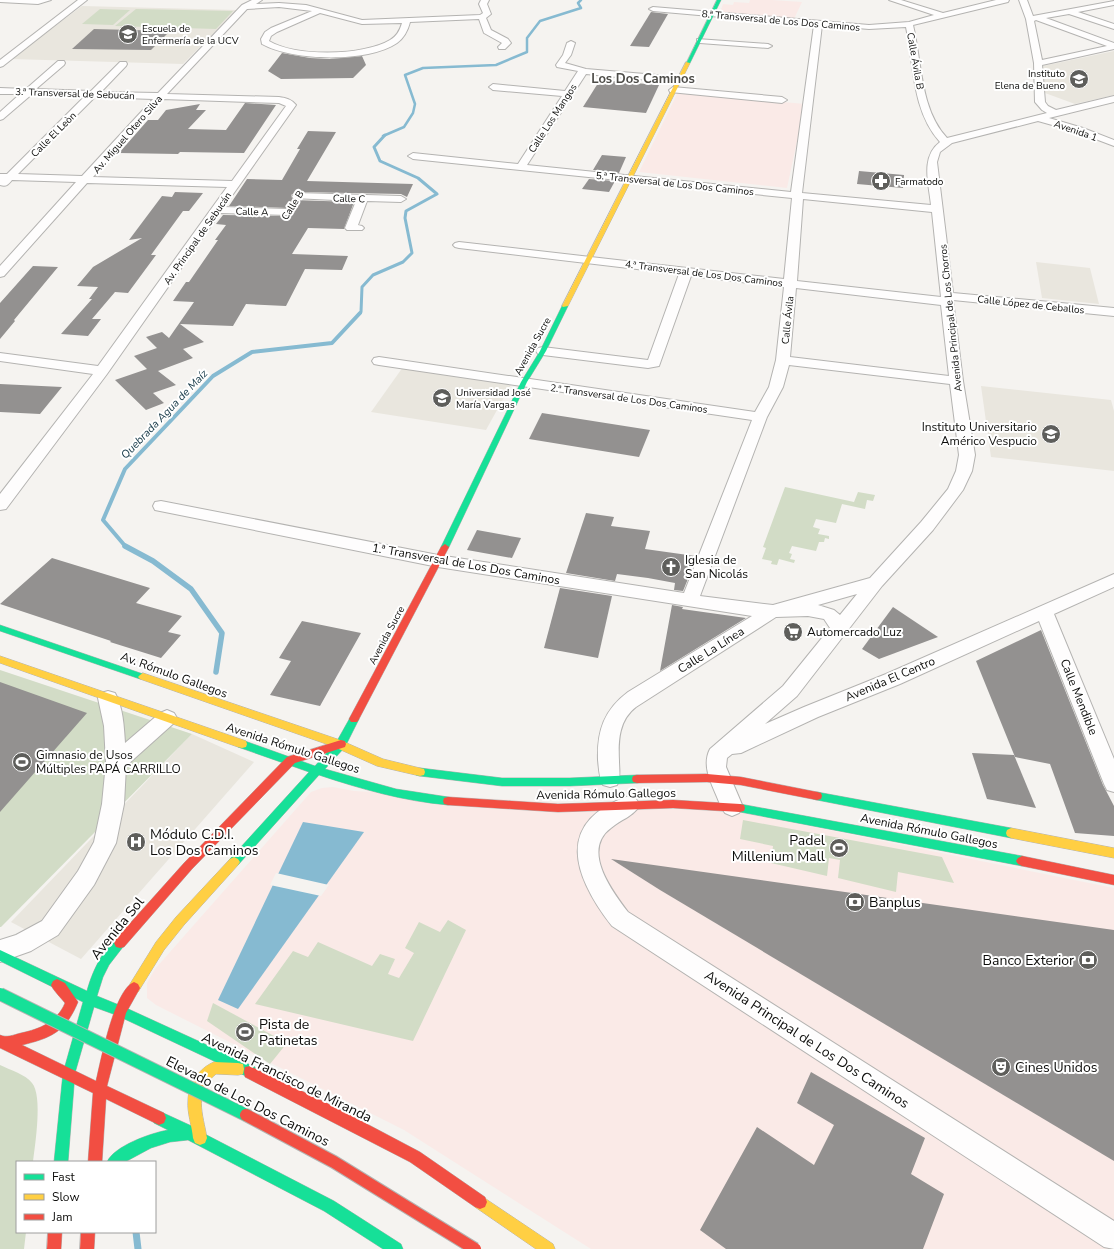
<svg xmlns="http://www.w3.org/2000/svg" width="1114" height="1249" viewBox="0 0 1114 1249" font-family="'Nunito Sans',sans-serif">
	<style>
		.commercial { fill: #faeae7 }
		.built { fill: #e9e6de }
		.green { fill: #d2dcc6 }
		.water { fill: #86bad1 }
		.pier { fill: #f5f3f0 }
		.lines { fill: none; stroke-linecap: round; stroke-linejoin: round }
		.stream-far4 { stroke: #86bad1; stroke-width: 2.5 }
		.stream-far3 { stroke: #86bad1; stroke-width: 3 }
		.stream-far2 { stroke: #86bad1; stroke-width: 4 }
		.stream-far1 { stroke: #86bad1; stroke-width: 5.5 }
		.stream { stroke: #86bad1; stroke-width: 7 }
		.building { fill: #939190 }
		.street-casing { stroke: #b4b3b1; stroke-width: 2 }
		.fast-casing { stroke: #b4b3b1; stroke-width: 1 }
		.slow-casing { stroke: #b4b3b1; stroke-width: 1 }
		.jam-casing { stroke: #b4b3b1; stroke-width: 1 }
		.street { fill: #fefdfd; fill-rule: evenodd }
		.fast { fill: #16e098; fill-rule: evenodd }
		.slow { fill: #ffcf43; fill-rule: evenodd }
		.jam { fill: #f24e42; fill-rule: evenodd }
		.fast-bridge-casing { stroke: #b4b3b1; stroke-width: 14; stroke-linecap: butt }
		.jam-bridge-casing { stroke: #b4b3b1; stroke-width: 14; stroke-linecap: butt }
		.fast-bridge { stroke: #16e098; stroke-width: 12 }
		.jam-bridge { stroke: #f24e42; stroke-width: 12 }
		.labels { text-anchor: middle; stroke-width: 4; stroke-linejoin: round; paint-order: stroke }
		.far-street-label { font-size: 10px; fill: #0d0d0b; stroke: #fff }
		.far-poi-label { font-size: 10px; fill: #0d0d0b; stroke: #fff; text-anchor: start }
		.far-water-label { font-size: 11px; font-style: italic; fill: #153847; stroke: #fff }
		.poi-label { font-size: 12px; fill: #0d0d0b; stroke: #fff; text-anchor: start }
		.street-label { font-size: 12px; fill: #0d0d0b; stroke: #fff }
		.far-district-label { font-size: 13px; font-weight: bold; fill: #4d4c48; stroke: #fff }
		.near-poi-label { font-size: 14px; fill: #0d0d0b; stroke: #fff; text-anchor: start }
		.near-street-label { font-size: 14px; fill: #0d0d0b; stroke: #fff }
	</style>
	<rect width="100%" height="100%" fill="#f5f3f0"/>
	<g class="commercial">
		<polygon points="750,0 772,0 802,2 794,19 720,12 723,4 733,5 734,2 749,3"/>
		<polygon points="678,92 805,104 787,188 639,172"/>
		<polygon points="333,787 354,791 738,812 1114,888 1114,1249 591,1249 404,1130 156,1005 147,998 147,983 155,969 311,792 322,788"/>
	</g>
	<g class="built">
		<polygon points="82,6 237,10 183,64 11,59"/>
		<polygon points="1114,51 1114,95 1075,104 1045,93 1043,66"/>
		<polygon points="1036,262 1090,268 1099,304 1042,298"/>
		<polygon points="403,367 512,383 486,430 371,412"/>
		<polygon points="981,386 1111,400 1114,411 1114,471 991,457"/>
		<polygon points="192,734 254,762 81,959 11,922"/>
	</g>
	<g class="green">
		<polygon points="100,9 130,10 113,25 82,24"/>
		<polygon points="136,9 233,11 216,29 115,26"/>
		<polygon points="785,487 854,502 858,492 875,495 873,501 867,500 865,509 842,504 836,523 816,519 813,527 820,529 818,534 829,536 829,539 825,538 824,542 819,542 816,551 792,546 789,553 792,554 790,559 795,560 794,563 779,559 777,565 771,564 772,561 762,559 766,548 763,547"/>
		<polygon points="0,670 192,734 1,927 0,927"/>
		<polygon points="743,820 942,857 954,883 898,872 896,892 838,878 840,860 829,858 827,876 771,863 773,846 740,839"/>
		<polygon points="448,920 466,930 413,1041 255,1004 293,951 308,957 318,942 372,966 380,954 395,959 388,974 399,978 414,953 405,948 419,922 440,932"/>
		<polygon points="213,1003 287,1043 270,1064 207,1021"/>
		<path d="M0 1065C10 1070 25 1074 32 1083 43 1096 35 1145 33 1162H17V1232H26L24 1249H0Z"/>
	</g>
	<polygon class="water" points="303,822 364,832 238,1009 218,1000"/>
	<polygon class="pier" points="276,873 329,885 321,896 270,885"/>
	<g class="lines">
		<polyline class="stream-far4" points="383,136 404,127 413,113 415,104 405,75 423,68 496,65 527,52 527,38 540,21 581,8 578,3 581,0"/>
		<polyline class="stream-far3" points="359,314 361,312 362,287 373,275 403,262 412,253 405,218 406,211 437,194 418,178 380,161 374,147 385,135"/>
		<polyline class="stream-far2" points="126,547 103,520 125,469 213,376 252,352 332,343 360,313"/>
		<polyline class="stream-far1" points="125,546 153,561 191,589 222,633 216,672"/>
		<polyline class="stream" points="136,1232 138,1249"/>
	</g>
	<g class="building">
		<polygon points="651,12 668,14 649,47 630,46"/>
		<polygon points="94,29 170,31 151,50 72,49"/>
		<polygon points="282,53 310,58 330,59 362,56 366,65 353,78 281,79 268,71"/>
		<polygon points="600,80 659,85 646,113 583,107"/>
		<polygon points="245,103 276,105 244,153 180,152 178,154 119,153 148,120 158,120 166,110 200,104 196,110 206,110 188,129 226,130"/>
		<polygon points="308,131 336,132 307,181 413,184 407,197 401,194 297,192 291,195 293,200 354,202 344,229 308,228 292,254 348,256 342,270 305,269 286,306 246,304 233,326 180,324 204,342 183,349 193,358 158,371 176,385 153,393 164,403 146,410 115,380 147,369 134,356 157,348 146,337 162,332 169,338 194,302 173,301 186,282 189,282 218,240 215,240 226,225 216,224 223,215 287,216 294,213 287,208 229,206 247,179 282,180 300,149 297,149"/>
		<polygon points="602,155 626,157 619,173 593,170"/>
		<polygon points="859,171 904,175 903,188 857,184"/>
		<polygon points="589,179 615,181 609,192 582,189"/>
		<polygon points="175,192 203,193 189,211 183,211 151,255 156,255 128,293 115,292 92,319 101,319 88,336 61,334 92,299 89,299 98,287 77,286 93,267 142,238 129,240 162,196 172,197"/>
		<polygon points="33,266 58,267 14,320 15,321 0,339 0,303"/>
		<polygon points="0,384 62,387 40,414 0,412"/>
		<polygon points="542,413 650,430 639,457 529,439"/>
		<polygon points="586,513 614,517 611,526 650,531 645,549 695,556 692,569 683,591 674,590 675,583 648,578 617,574 615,581 566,573"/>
		<polygon points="477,530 521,538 512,558 467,550"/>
		<polygon points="52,558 150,588 136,603 182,616 168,632 181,635 161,658 110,642 111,641 0,604"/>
		<polygon points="560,588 612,596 598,658 544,648"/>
		<polygon points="672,605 683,607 682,609 746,618 660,671"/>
		<polygon points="893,607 938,637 879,659 862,649"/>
		<polygon points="302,621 361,633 320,706 270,695 291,661 279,658"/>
		<polygon points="1041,630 1103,785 1114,806 1114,836 1075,833 1050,764 1015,757 976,661"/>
		<polygon points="0,682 87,713 0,812"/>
		<polygon points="972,753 1014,755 1036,808 987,799"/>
		<polygon points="611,859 1114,930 1114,1161 660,890"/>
		<polygon points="811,1072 925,1138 911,1174 944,1194 923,1249 726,1249 700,1230 757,1127 814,1165 834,1125 797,1103"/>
	</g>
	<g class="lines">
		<defs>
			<g id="street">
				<polygon points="0,0 51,0 38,4 0,2"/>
				<polygon points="78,0 87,0 3,66 0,67 0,60"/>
				<path d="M252 0H262L256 4 279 3 306 5 362 20 480 15 483 13 479 4 481 0H489L487 4 491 14 486 18 491 30 508 39 511 43 505 49H499L498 47 502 43 484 33 479 19 410 22C408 30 404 38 397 43 368 63 292 61 262 44L261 39 265 32 271 28 312 11 279 7 247 9 167 94 279 97C286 98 291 99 296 105L224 207 287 209 293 212 287 215 220 213 107 374 6 509 0 510V494L93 374 0 361V353L98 366 227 187 87 183 4 276 0 277V266L76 182 12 180C8 185 6 187 0 185V174H7L85 96 31 95 3 119 0 120V112L20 94H0V88L26 89 58 61H64L65 63 64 65 36 89 91 91 120 62H126L127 64 126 66 101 92 158 93 242 5ZM320 13 362 24 402 23C400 30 397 36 390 40 363 56 296 57 269 41L271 36 277 32ZM95 97 153 99 82 176 18 174ZM162 99 279 103 286 106 232 181 93 177Z"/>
				<path d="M889 0H901L943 13 996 0H1009L1008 2 913 25C922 63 920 109 947 138L1047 113 1042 110 1035 102 1034 63 1026 19 1019 0H1027L1033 16 1114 1V5L1078 12 1114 24V29L1069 14 1046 18 1114 43V49L1042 65 1045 102 1048 106 1056 110 1114 96V102L1049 118 1083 128 1114 140V146L1077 132 1038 121 952 143 940 152 937 162 953 293 1114 308V316L953 300 963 381 975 455 972 471 963 490 933 530 882 586 797 696 765 724 804 707 886 674 1114 574V587L1054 614 1114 759V792L1107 790 1104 784 1039 621 900 684 818 717 741 753 732 754 727 758 726 767 743 807 739 813 732 816 725 813 721 807C715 789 700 768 710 749L783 686 830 628 824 619 808 616 776 617 636 707C619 720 618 740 619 761 619 770 621 777 617 785L610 787 603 785C599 777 599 769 598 760 597 731 604 710 628 692L752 616 438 567 155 510 153 506 155 502 161 501 438 555 684 593 752 420 379 365 374 364 372 361 374 358 379 357 755 412 769 387 776 360 784 287 691 276 659 366 648 368 543 355 538 354 536 351 538 348 543 347 648 360 679 274 459 248 455 247 453 245 455 243 459 242 784 279 792 198 413 159 408 156 413 153 518 164 562 96 493 90 489 87 493 84 565 91 578 71 557 67 556 65 563 55 567 43 571 41 575 43 571 55 565 63 586 69 680 77 684 80 680 83 586 74 527 165 791 192 814 25 653 11 649 9 653 7 869 25 909 22 934 15ZM1036 20 1107 46 1042 60 1034 21ZM822 25 869 29 906 27C914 66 912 111 940 142 920 157 929 184 931 205L802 193ZM803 199 932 212 941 297 797 281ZM796 288 941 305 949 376 790 357ZM789 365 950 384 959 455 956 471 948 489 921 522 870 578 773 605 700 596 767 417 783 387ZM857 594 840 615 834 610 818 605Z"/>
				<polygon points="697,39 768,44 772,46 768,48 700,43 697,43"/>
				<polygon points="673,87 782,97 787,100 782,103 670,92 669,90"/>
				<polygon points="297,193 401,196 406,199 401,202 367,201 358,225 362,226 364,228 362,230 347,230 345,228 356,201 293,198 292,196"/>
				<path d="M108 691 115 693C123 707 124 727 125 743L160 713 167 710 174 713 177 718 174 723 126 766 124 804 116 843 94 885 58 935 31 951 0 962V940L16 935 42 921 78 871 94 842 102 804 106 763 104 726 98 698 101 693Z"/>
				<path d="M629 796 636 799 640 805C634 816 620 820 611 828 581 850 612 891 628 912L1114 1221V1249L1104 1247 612 926C574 877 553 822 629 796Z"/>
			</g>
			<g id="fast">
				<polygon points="717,0 721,0 690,63 686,64"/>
				<polygon points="565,304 568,306 546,351 527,382 449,547 445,550 442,549 441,547 521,382 540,351 562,306"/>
				<polygon points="0,625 146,675 148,677 146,679 140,679 0,631"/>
				<path d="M354 715 357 716 359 719 345 747 325 769 396 789 448 797 452 798 453 801 452 804 448 805C403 801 361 789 319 775L238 865 234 867 230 865 228 862 230 859 309 772 238 747 237 744 238 741 242 740 315 766 337 741 351 716Z"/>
				<polygon points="420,768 502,778 570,778 637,775 641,776 642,779 641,782 637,783 570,786 502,786 420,776 416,775 415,772 416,769"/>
				<polygon points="817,792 1011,828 1015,830 1016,833 1015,836 1011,838 817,800 813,799 812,796 813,793"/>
				<polygon points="740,804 1022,856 1026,858 1028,861 1026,864 1022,866 740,812 736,811 735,808 736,805"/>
				<path d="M120 938 124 939 126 943 109 965 103 977 97 996 124 1007 255 1067 256 1072 255 1077 250 1078 116 1015 94 1007 75 1073 68 1162H54L63 1073 83 1002 0 961V950L87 991C91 975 104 944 120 938Z"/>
				<path d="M159 1111 196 1128 197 1130 334 1201 401 1244 403 1249H383L324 1211 188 1140 170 1142 151 1148 125 1162H107C114 1146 151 1133 168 1130L154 1123 152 1118 154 1113Z"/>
			</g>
			<g id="slow">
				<polygon points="686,62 690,63 568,306 563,307 562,306"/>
				<polygon points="0,656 246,741 247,744 246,747 242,748 238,747 0,663"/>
				<polygon points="143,673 340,740 383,759 424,769 425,772 424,775 420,776 377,766 332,746 140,679 138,677 140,675"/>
				<polygon points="1011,828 1114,848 1114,858 1011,838 1007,836 1006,833 1007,830"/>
				<polygon points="234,857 238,859 240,862 238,865 184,925 164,950 138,992 134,994 130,992 128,988 130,984 156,942 176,917 230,859"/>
				<path d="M214 1062 238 1063 243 1064 244 1069 243 1074 238 1075 216 1074C193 1092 203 1114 207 1138L205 1143 200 1145 195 1143 193 1138C192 1126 187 1113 188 1101 188 1084 199 1068 214 1062Z"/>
				<polygon points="480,1195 553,1244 555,1249 536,1249 475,1207 473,1202 475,1197"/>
			</g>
			<g id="jam">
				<polygon points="445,544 449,547 359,719 357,722 351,722 349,719 441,547"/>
				<polygon points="341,740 345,741 346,744 345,747 295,763 192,869 124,947 120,948 116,947 114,943 116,939 184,863 287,757"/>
				<polygon points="707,774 741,777 817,792 821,793 822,796 821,799 817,800 741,785 707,782 637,783 633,782 632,779 633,776 637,775"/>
				<polygon points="448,797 558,804 673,800 740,804 744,805 745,808 744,811 740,812 673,808 558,812 448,805 444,804 443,801 444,798"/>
				<polygon points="1022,856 1114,875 1114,885 1022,866 1018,864 1016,861 1018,858"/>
				<path d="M57 979 65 983 78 1002C66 1031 52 1038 22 1045L96 1081C101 1060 114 990 134 982L138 984 140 988 126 1013 107 1086 164 1113 166 1118 164 1123 159 1125 106 1099 102 1162H88L93 1093 0 1048V1035C7 1038 13 1035 21 1033 40 1029 57 1022 65 1003 61 998 53 990 51 985L53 981Z"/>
				<polygon points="250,1066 333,1106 420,1152 485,1197 487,1202 485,1207 480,1209 475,1207 410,1162 245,1077 244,1072 245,1067"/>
				<polygon points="48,1232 62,1232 61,1249 47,1249"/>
				<polygon points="81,1232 95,1232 94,1249 80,1249"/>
			</g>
		</defs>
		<use href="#street" class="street-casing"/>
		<use href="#fast" class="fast-casing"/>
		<use href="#slow" class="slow-casing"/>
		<use href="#jam" class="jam-casing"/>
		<use href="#street" class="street"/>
		<use href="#fast" class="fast"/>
		<use href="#slow" class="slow"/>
		<use href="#jam" class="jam"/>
		<defs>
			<polyline id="fast-bridge" points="0,994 246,1115"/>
			<polyline id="jam-bridge" points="246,1115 334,1162 475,1249"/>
		</defs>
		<use href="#fast-bridge" class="fast-bridge-casing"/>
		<use href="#jam-bridge" class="jam-bridge-casing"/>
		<use href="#fast-bridge" class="fast-bridge"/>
		<use href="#jam-bridge" class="jam-bridge"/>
	</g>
	<defs>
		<symbol id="university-disc" viewBox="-11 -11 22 22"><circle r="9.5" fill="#5e5e5b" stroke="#fff"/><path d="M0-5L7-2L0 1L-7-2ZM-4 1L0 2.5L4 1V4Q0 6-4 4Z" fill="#fff"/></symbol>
		<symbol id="pharmacy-disc" viewBox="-11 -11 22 22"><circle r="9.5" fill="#5e5e5b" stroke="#fff"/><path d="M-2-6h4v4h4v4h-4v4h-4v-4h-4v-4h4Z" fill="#fff"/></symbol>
		<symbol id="church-disc" viewBox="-11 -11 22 22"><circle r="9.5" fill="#5e5e5b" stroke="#fff"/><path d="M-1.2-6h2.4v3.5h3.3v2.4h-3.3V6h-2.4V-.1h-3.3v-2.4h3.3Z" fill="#fff"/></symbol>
		<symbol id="supermarket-disc" viewBox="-11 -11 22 22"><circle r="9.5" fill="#5e5e5b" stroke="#fff"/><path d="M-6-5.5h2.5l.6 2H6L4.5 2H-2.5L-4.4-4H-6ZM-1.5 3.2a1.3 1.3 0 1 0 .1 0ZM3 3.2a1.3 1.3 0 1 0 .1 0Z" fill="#fff"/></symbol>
		<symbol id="stadium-disc" viewBox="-11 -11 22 22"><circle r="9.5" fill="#5e5e5b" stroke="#fff"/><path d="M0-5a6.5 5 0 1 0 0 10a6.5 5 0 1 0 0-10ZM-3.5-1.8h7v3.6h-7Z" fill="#fff"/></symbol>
		<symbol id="hospital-disc" viewBox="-11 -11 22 22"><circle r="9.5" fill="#5e5e5b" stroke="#fff"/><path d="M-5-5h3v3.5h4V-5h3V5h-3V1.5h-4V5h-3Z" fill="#fff"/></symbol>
		<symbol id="bank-disc" viewBox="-11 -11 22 22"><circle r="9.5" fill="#5e5e5b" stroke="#fff"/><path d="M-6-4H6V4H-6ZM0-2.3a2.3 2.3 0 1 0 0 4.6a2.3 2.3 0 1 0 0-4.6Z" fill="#fff"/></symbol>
		<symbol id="theatre-disc" viewBox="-11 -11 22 22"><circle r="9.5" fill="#5e5e5b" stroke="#fff"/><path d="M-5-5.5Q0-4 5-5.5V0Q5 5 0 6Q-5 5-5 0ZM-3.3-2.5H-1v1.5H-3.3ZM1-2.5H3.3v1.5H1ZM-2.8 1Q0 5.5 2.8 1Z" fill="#fff"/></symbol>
	</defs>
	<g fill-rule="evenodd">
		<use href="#university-disc" x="117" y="23" width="22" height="22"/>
		<use href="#university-disc" x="1068" y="68" width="22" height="22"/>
		<use href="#pharmacy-disc" x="870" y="170" width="22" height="22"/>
		<use href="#university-disc" x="431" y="387" width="22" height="22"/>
		<use href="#university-disc" x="1040" y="423" width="22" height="22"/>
		<use href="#church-disc" x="660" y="556" width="22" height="22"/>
		<use href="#supermarket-disc" x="782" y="621" width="22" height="22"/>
		<use href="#stadium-disc" x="11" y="751" width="22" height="22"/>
		<use href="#hospital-disc" x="125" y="831" width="22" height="22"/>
		<use href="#stadium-disc" x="828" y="837" width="22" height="22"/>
		<use href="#bank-disc" x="844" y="891" width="22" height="22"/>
		<use href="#bank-disc" x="1077" y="949" width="22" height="22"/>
		<use href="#stadium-disc" x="234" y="1021" width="22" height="22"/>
		<use href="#theatre-disc" x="990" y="1056" width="22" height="22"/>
	</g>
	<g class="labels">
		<g class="far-street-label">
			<text transform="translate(781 20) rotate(5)" y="4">8.ª Transversal de Los Dos Caminos</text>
			<text transform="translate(916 61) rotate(80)" y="4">Calle Ávila B</text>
			<text transform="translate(75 93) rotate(2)" y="4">3.ª Transversal de Sebucán</text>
			<text transform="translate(552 118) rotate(-57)" y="4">Calle Los Mangos</text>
			<text transform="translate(1076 130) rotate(19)" y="4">Avenida 1</text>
			<text transform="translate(53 134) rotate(-45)" y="4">Calle El Leòn</text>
			<text transform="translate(127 134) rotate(-49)" y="4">Av. Miguel Otero Silva</text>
			<text transform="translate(675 183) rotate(6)" y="4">5.ª Transversal de Los Dos Caminos</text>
			<text transform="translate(349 198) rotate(2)" y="4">Calle C</text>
			<text transform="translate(292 205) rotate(-58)" y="4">Calle B</text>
			<text transform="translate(252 211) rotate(2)" y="4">Calle A</text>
			<text transform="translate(197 238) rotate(-55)" y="4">Av. Principal de Sebucán</text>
			<text transform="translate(704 273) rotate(7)" y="4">4.ª Transversal de Los Dos Caminos</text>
			<text transform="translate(1031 304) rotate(6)" y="4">Calle López de Ceballos</text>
			<text transform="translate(950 318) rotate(-96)" y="4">Avenida Principal de Los Chorros</text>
			<text transform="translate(787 320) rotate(-84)" y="4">Calle Ávila</text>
			<text transform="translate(532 346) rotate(-61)" y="4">Avenida Sucre</text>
			<text transform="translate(629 398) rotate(8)" y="4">2.ª Transversal de Los Dos Caminos</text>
			<text transform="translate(386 635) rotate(-62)" y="4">Avenida Sucre</text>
		</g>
		<g class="far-poi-label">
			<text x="142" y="32">Escuela de<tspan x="142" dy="12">Enfermería de la UCV</tspan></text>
			<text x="1065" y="77" text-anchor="end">Instituto<tspan x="1065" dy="12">Elena de Bueno</tspan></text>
			<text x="895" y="185">Farmatodo</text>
			<text x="456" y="396">Universidad José<tspan x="456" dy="12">María Vargas</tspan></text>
		</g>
		<g class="far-water-label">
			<text transform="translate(164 414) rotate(-46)" y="4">Quebrada Agua de Maíz</text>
		</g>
		<g class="poi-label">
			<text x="1037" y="431" text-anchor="end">Instituto Universitario<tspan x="1037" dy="14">Américo Vespucio</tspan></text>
			<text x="685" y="564">Iglesia de<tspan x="685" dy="14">San Nicolás</tspan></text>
			<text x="807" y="636">Automercado Luz</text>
			<text x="36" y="759">Gimnasio de Usos<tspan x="36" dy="14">Múltiples PAPÁ CARRILLO</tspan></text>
		</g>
		<g class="street-label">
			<text transform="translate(466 564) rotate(10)" y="4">1.ª Transversal de Los Dos Caminos</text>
			<text transform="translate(711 650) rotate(-32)" y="4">Calle La Línea</text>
			<text transform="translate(174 675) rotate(20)" y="4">Av. Rómulo Gallegos</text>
			<text transform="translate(890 679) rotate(-23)" y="4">Avenida El Centro</text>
			<text transform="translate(1079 697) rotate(68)" y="4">Calle Mendible</text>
			<text transform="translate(293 748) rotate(18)" y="4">Avenida Rómulo Gallegos</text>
			<text transform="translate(606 794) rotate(-1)" y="4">Avenida Rómulo Gallegos</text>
			<text transform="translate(929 831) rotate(11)" y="4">Avenida Rómulo Gallegos</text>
		</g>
		<g class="far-district-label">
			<text x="643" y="83">Los Dos Caminos</text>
		</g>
		<g class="near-poi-label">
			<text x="150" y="839">Módulo C.D.I.<tspan x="150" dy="16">Los Dos Caminos</tspan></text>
			<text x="825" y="845" text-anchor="end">Padel<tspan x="825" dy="16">Millenium Mall</tspan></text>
			<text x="869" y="907">Banplus</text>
			<text x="1074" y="965" text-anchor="end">Banco Exterior</text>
			<text x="259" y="1029">Pista de<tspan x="259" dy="16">Patinetas</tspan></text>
			<text x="1015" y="1072">Cines Unidos</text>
		</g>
		<g class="near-street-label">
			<text transform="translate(117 928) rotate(-51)" y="5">Avenida Sol</text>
			<text transform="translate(807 1039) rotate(33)" y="5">Avenida Principal de Los Dos Caminos</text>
			<text transform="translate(287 1077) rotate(26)" y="5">Avenida Francisco de Miranda</text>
			<text transform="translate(248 1101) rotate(27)" y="5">Elevado de Los Dos Caminos</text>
		</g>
	</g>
	<rect x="16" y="1161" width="140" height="72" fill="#ffffff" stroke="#9e9e9d"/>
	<rect x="24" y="1174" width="20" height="6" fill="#16e098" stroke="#9e9e9d"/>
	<text x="52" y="1181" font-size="12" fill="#0d0d0b">Fast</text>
	<rect x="24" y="1194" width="20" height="6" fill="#ffcf43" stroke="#9e9e9d"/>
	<text x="52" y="1201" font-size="12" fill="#0d0d0b">Slow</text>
	<rect x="24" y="1214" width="20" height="6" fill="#f24e42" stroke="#9e9e9d"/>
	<text x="52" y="1221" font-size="12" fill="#0d0d0b">Jam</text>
</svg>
